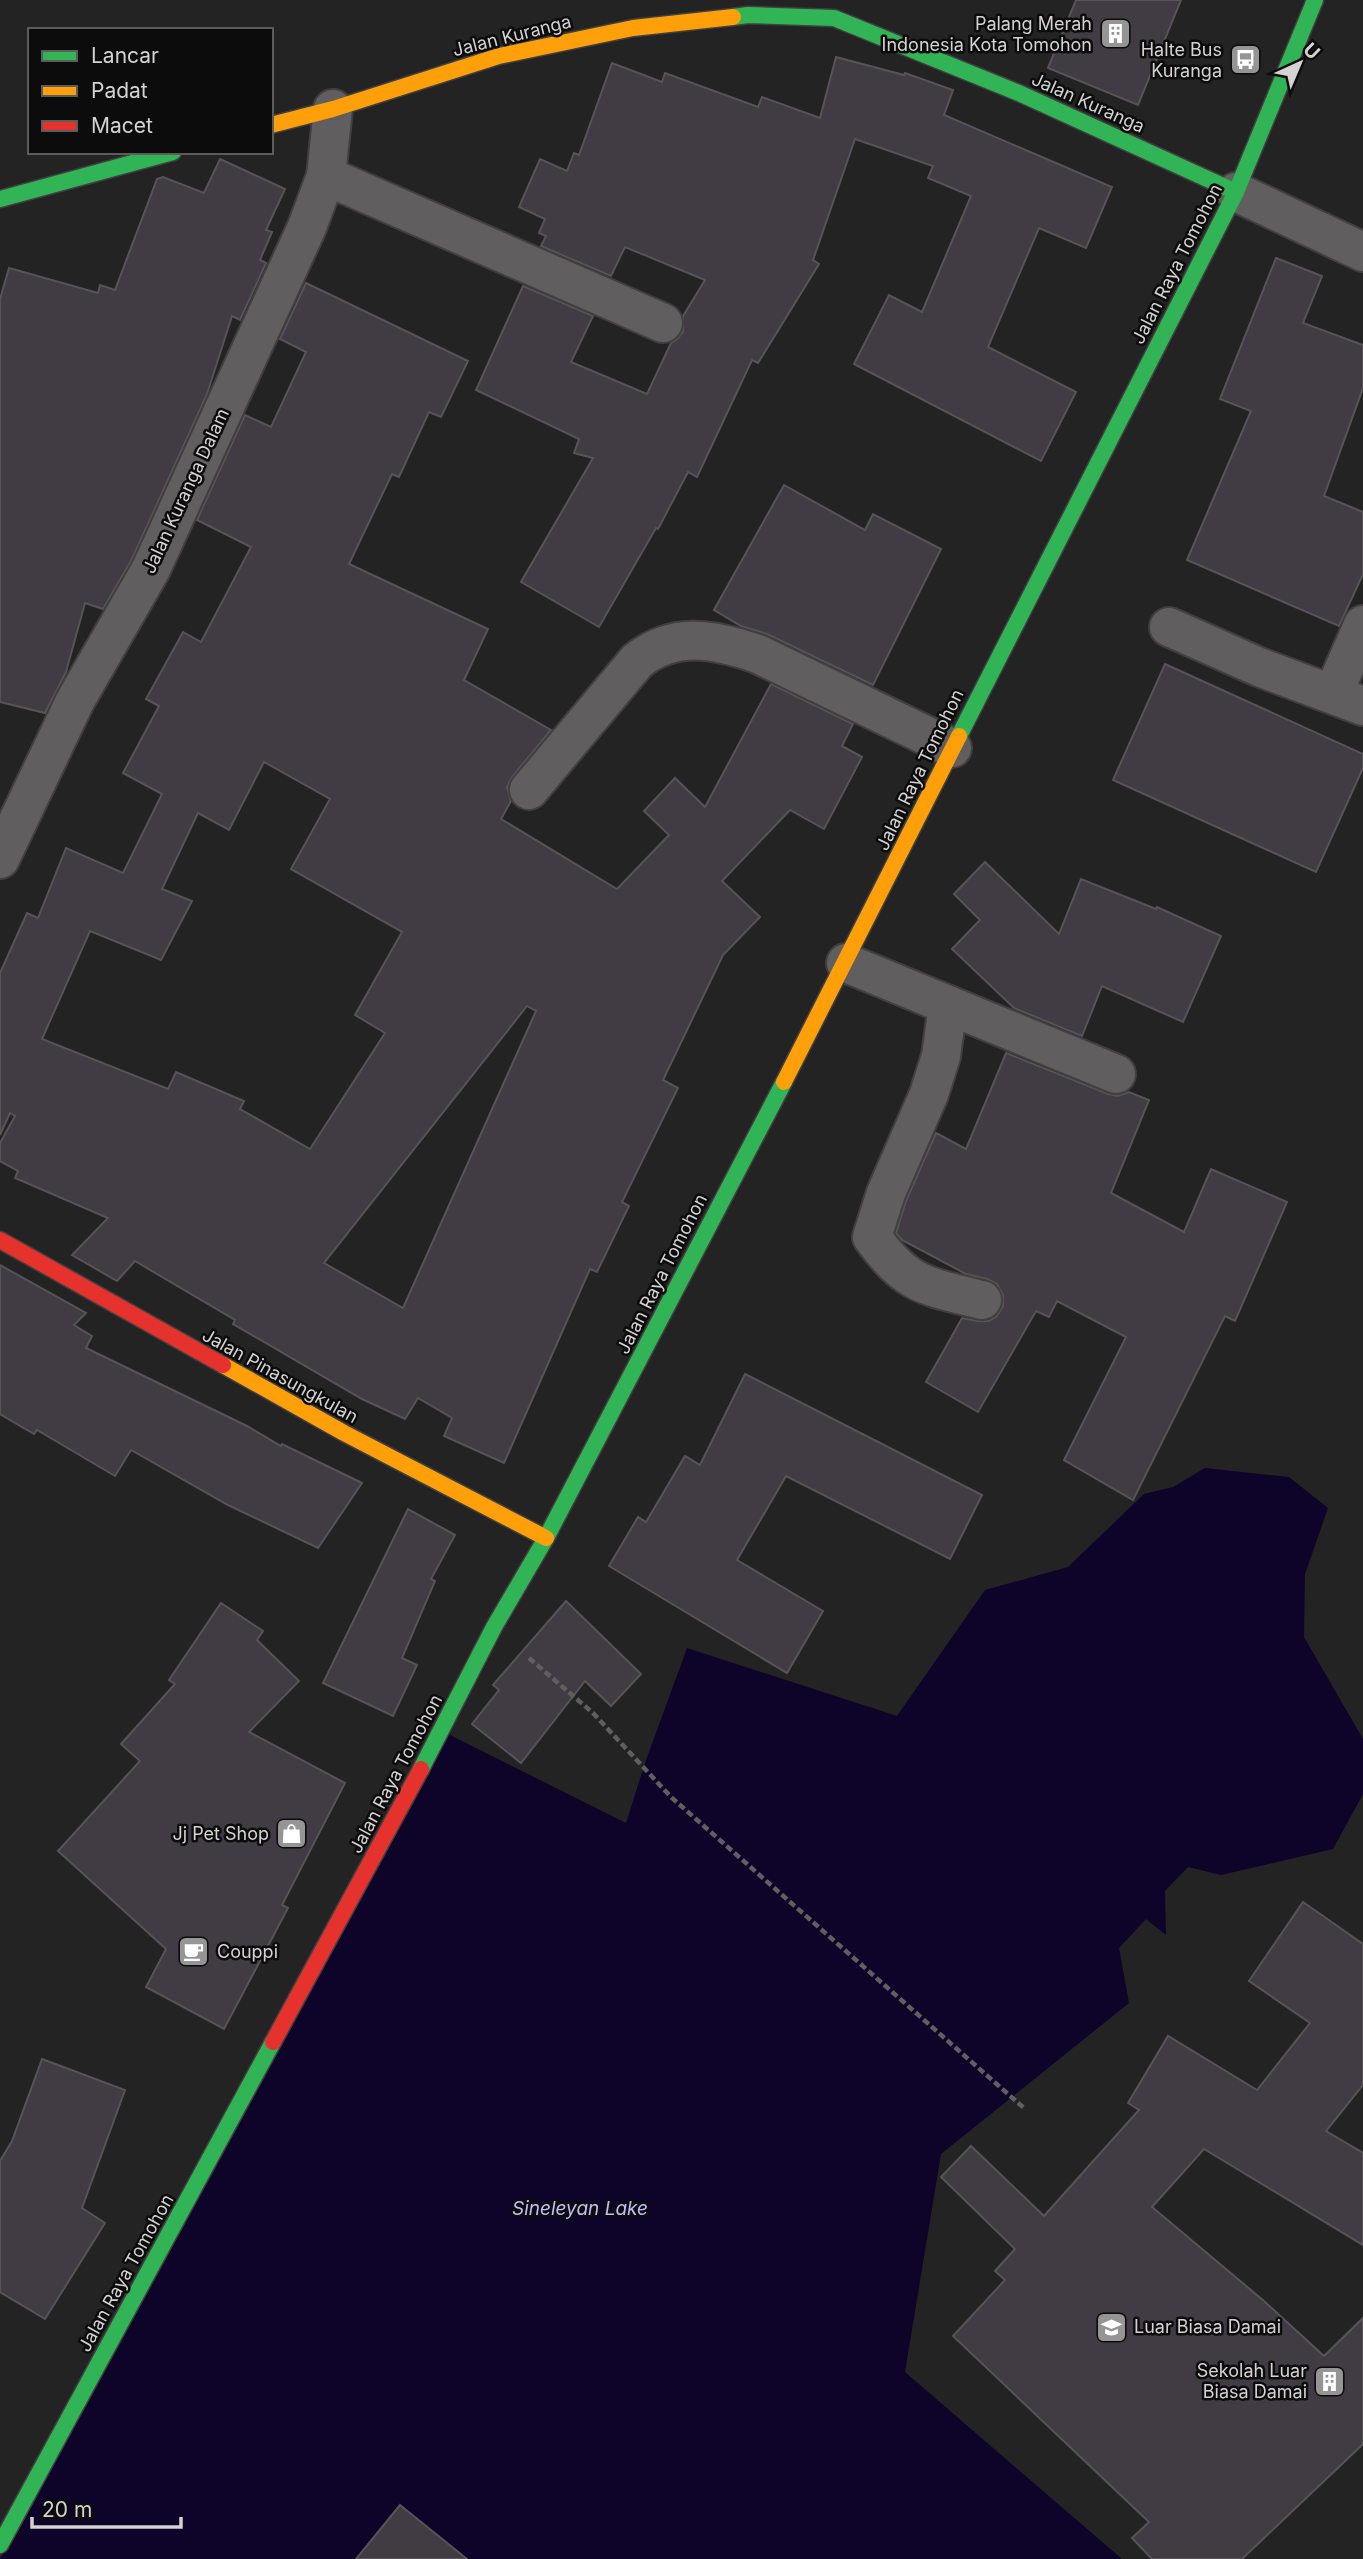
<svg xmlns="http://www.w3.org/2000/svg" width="1363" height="2559" viewBox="0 0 1363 2559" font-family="Inter,sans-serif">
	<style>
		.water { fill: #0e0329 }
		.building { fill: #413b44; stroke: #565456; stroke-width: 2; fill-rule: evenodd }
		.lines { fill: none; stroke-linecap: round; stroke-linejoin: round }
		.street-casing { stroke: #413f40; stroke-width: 42 }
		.fast-casing { stroke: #413f40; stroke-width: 19 }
		.slow-casing { stroke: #413f40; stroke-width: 19 }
		.jam-casing { stroke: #413f40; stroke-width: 19 }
		.path { stroke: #605f60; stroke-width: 4.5; stroke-dasharray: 7 3.5; stroke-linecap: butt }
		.street { stroke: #605e5f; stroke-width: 38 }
		.fast { stroke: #30b455; stroke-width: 16 }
		.slow { stroke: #ff9f0a; stroke-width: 16 }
		.jam { stroke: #e5322d; stroke-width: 16 }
		.labels { text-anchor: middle; stroke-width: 5; stroke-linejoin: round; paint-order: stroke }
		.poi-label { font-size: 18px; fill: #d4d2d3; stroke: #0d0c0d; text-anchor: end }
		.street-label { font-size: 18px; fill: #d4d2d3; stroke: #0d0c0d }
		.water-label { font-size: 19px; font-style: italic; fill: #c3bbfd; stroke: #0d0c0d }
	</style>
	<rect width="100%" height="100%" fill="#242324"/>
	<polygon class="water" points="1205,1468 1289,1477 1328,1508 1305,1574 1304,1637 1363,1739 1363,1794 1333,1849 1221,1875 1188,1867 1165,1891 1166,1935 1146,1919 1119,1948 1129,2003 941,2154 905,2372 1122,2559 0,2559 442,1731 626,1823 645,1763 687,1648 897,1716 985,1590 1068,1567 1144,1494 1173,1487"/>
	<g class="building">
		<polygon points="1076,0 1181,0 1138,105 1048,68"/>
		<polygon points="836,57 904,75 905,73 953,90 944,115 1112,187 1086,248 1039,228 988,347 1076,392 1041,461 854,364 889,295 922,312 971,196 928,178 933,166 855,139 813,260 819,264 758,363 752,360 697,477 688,472 658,529 656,528 599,627 521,582 593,458 574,453 579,439 476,390 523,286 593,316 571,362 647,394 671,343 676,340 683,332 683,316 705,280 625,247 611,276 541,246 546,236 539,233 545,219 519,207 540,159 567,171 574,153 579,155 612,63 662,82 665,73 758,107 762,97 820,118"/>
		<polygon points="220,159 285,189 266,230 272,232 260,260 266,263 240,320 232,316 207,394 132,559 103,609 85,603 66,672 45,713 0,702 0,299 9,268 98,293 100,285 115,290 157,179 163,177 204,193"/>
		<polygon points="1276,258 1322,276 1303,323 1363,345 1363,388 1324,496 1363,512 1363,574 1339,626 1187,560 1251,411 1220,399"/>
		<path d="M306 283 468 361 441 417 429 412 399 477 392 474 349 564 488 629 464 680 551 730 512 777 507 787 511 801 501 819 617 889 669 835 644 811 675 778 705 807 771 684 853 724 842 746 862 757 824 829 790 810 722 881 760 917 723 955 663 1080 678 1088 622 1202 629 1206 597 1272 590 1269 504 1463 444 1436 452 1418 418 1398 405 1419 362 1399 233 1324 235 1320 135 1261 117 1281 72 1255 108 1218 15 1178 18 1171 0 1161V1143L15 1116 10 1113 0 1135V973L27 913 38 918 66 848 123 873 162 794 123 773 159 706 146 699 183 632 201 642 251 547 197 520 245 415 271 427 306 352 280 339ZM264 762 330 799 291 869 402 932 355 1015 385 1033 310 1149 240 1109 244 1101 176 1072 168 1089 42 1039 90 931 161 960 192 901 162 889 198 813 229 830ZM527 1006 536 1011 403 1308 324 1263Z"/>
		<polygon points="784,485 865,530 873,514 941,549 873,685 767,634 741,626 714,610"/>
		<polygon points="1165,664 1363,754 1363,768 1316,872 1113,780"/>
		<polygon points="985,862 1059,934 1081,879 1156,909 1157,907 1221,936 1183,1022 1102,986 1082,1036 1014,1008 952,949 980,920 954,894"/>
		<polygon points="1006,1053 1108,1094 1118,1096 1129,1092 1149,1100 1111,1193 1184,1232 1211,1169 1287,1202 1235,1321 1225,1316 1133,1500 1064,1460 1126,1337 1057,1301 1049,1317 1036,1311 978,1412 926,1382 962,1318 977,1321 989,1321 997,1316 1003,1306 1003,1295 997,1284 987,1279 966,1274 902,1240 896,1233 906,1201 936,1133 966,1149"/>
		<polygon points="0,1265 86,1313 74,1325 92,1336 86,1348 247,1426 281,1446 282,1444 362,1483 318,1548 228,1505 131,1450 115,1476 37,1430 34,1434 0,1414"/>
		<polygon points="745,1374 982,1495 950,1559 786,1476 737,1560 823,1611 787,1673 609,1566 638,1517 646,1522 685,1456 700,1465"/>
		<polygon points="408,1509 455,1535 431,1579 435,1581 402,1658 417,1665 393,1716 323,1683"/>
		<polygon points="566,1601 641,1674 611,1706 585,1681 521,1763 472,1724 499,1690 493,1685"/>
		<polygon points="221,1603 263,1631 257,1640 299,1681 249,1732 345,1783 282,1905 288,1908 224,2029 146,1987 166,1949 58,1851 140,1761 121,1744 175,1684 169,1680"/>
		<polygon points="1303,1902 1363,1944 1363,2085 1326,2131 1363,2153 1363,2245 1204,2149 1152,2207 1264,2301 1324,2356 1363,2318 1363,2444 1242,2559 1152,2559 1132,2538 1149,2522 953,2336 1005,2280 995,2271 1015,2249 941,2177 971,2146 1044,2216 1139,2110 1128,2103 1168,2036 1257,2090 1310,2023 1249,1981"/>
		<polygon points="42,2059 125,2090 82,2208 105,2223 45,2319 0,2292 0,2161 12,2141"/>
		<polygon points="400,2505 467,2559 356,2559"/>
	</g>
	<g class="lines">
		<defs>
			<g id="street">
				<polyline points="326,176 663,323"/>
				<polyline points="1236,192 1363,252"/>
				<polyline points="1169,627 1259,667 1363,706"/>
				<polyline points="1333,694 1363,625"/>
				<path d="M529 790 637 661C675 631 714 639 758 654L952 748"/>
				<polyline points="0,859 75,701 151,569 307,227 326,176 333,109"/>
				<polyline points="846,963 1116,1074"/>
				<path d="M948 1005 941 1056 929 1094 886 1193 872 1237C907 1286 926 1286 982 1300"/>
			</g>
			<g id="fast">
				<polyline points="733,17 748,15 834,18 1019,93 1236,192"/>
				<polyline points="0,199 173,152"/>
				<polyline points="959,736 1236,192 1315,0"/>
				<polyline points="421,1769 494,1627 546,1538 784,1082"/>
				<polyline points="0,2545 273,2042"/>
			</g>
			<g id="slow">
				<polyline points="271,125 333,109 499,56 633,28 733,17"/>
				<polyline points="784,1082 959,736"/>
				<polyline points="223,1365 344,1433 546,1538"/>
			</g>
			<g id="jam">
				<polyline points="0,1240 223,1365"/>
				<polyline points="273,2042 421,1769"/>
			</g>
		</defs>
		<use href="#street" class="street-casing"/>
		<use href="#fast" class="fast-casing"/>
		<use href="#slow" class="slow-casing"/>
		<use href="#jam" class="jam-casing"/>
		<polyline class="path" points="529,1658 593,1713 671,1797 1025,2109"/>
		<use href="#street" class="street"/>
		<use href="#fast" class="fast"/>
		<use href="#slow" class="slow"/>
		<use href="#jam" class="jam"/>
	</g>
	<defs>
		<symbol id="building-square" viewBox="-11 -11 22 22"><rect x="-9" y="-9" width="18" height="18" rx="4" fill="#969596" stroke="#0d0c0d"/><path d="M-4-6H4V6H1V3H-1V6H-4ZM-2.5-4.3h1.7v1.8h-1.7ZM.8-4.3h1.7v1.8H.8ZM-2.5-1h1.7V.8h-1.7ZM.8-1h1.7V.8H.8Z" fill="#fff"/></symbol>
		<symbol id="bus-square" viewBox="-11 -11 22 22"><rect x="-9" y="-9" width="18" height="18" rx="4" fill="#969596" stroke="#0d0c0d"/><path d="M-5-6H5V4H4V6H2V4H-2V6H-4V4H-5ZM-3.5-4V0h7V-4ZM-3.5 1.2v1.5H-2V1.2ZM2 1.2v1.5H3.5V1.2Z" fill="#fff"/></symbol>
		<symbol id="shop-square" viewBox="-11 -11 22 22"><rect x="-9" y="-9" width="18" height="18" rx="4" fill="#969596" stroke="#0d0c0d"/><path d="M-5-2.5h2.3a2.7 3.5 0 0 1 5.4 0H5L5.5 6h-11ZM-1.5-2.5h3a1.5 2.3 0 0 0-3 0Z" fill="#fff"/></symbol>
		<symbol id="cafe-square" viewBox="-11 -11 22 22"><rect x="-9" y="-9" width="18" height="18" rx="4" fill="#969596" stroke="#0d0c0d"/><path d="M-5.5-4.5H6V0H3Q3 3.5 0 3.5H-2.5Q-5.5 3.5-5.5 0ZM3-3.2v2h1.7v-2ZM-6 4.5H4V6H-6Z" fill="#fff"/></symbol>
		<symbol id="school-square" viewBox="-11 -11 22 22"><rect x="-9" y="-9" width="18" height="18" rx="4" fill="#969596" stroke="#0d0c0d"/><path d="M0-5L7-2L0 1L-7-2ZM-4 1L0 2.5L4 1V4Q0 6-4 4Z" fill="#fff"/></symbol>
	</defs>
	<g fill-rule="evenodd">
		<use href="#building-square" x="1098" y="16" width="35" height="35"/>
		<use href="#bus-square" x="1228" y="42" width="35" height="35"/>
		<use href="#shop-square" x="274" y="1816" width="35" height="35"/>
		<use href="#cafe-square" x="176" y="1934" width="35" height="35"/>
		<use href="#school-square" x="1094" y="2310" width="35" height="35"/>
		<use href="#building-square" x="1312" y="2364" width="35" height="35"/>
	</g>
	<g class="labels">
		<g class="poi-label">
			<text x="1092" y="30">Palang Merah<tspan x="1092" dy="21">Indonesia Kota Tomohon</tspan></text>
			<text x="1222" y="56">Halte Bus<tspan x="1222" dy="21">Kuranga</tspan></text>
			<text x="269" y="1840">Jj Pet Shop</text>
			<text x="217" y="1958" text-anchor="start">Couppi</text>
			<text x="1134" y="2333" text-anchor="start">Luar Biasa Damai</text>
			<text x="1307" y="2377">Sekolah Luar<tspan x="1307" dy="21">Biasa Damai</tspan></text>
		</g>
		<g class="street-label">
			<text transform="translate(512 36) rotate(-14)" y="6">Jalan Kuranga</text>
			<text transform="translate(1088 103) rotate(24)" y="6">Jalan Kuranga</text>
			<text transform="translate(1177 264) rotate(-63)" y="6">Jalan Raya Tomohon</text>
			<text transform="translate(186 491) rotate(-65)" y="6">Jalan Kuranga Dalam</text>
			<text transform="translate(920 770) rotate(-64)" y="6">Jalan Raya Tomohon</text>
			<text transform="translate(662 1274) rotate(-63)" y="6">Jalan Raya Tomohon</text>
			<text transform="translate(280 1376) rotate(29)" y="6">Jalan Pinasungkulan</text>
			<text transform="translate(396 1774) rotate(-62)" y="6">Jalan Raya Tomohon</text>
			<text transform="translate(126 2273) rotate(-61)" y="6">Jalan Raya Tomohon</text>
		</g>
		<g class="water-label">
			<text x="580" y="2215">Sineleyan Lake</text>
		</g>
	</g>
	<rect x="28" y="28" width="245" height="126" fill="#0d0c0d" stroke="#5d5b5c" stroke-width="2"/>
	<rect x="42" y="51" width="35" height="10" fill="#30b455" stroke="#5d5b5c" stroke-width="2"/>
	<text x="91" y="63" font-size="21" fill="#d4d2d3">Lancar</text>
	<rect x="42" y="86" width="35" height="10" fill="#ff9f0a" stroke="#5d5b5c" stroke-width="2"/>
	<text x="91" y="98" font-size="21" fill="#d4d2d3">Padat</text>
	<rect x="42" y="121" width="35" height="10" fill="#e5322d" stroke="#5d5b5c" stroke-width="2"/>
	<text x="91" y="133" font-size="21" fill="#d4d2d3">Macet</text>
	<g transform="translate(1300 63) rotate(44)" stroke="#0d0c0d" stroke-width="5" paint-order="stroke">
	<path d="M0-5L12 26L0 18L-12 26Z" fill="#d4d2d3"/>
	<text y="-10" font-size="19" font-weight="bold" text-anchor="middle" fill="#d4d2d3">U</text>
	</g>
	<path d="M32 2517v10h149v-10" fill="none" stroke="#d4d2d3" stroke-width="3.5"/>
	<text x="42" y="2517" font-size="21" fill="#d4d2d3" stroke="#0d0c0d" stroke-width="5" paint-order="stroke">20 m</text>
</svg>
